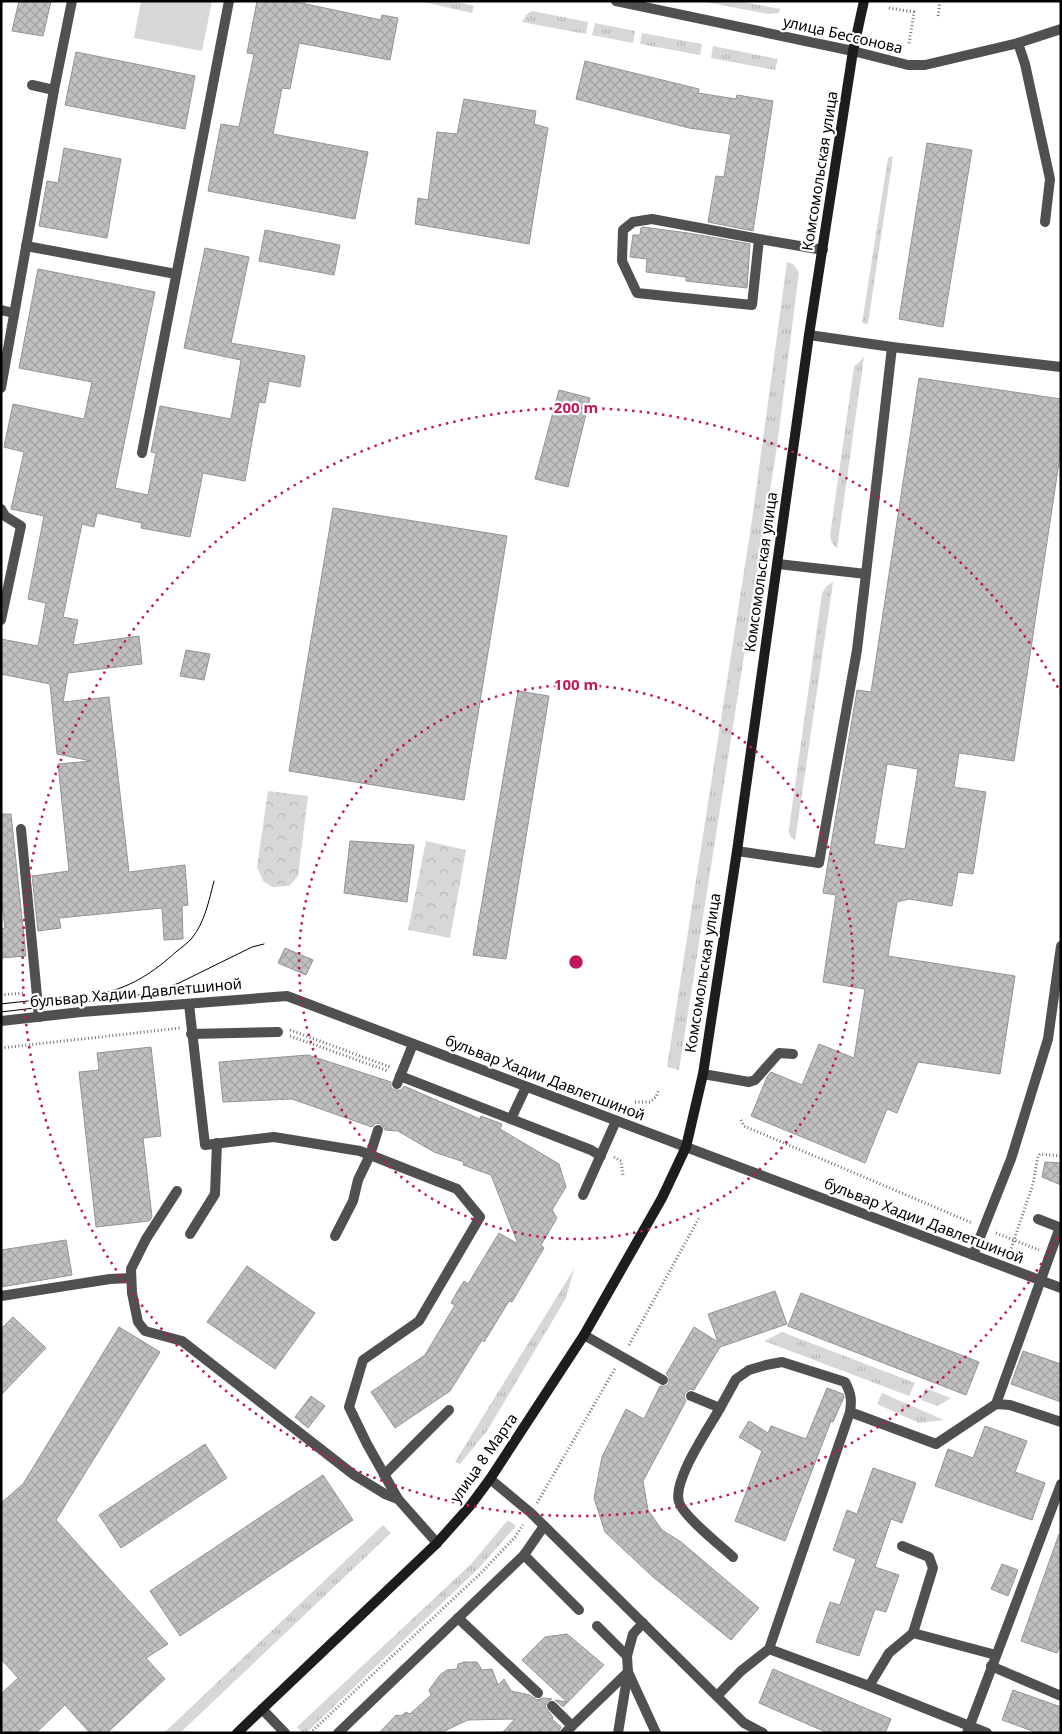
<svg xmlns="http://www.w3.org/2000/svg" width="1062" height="1734" viewBox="0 0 1062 1734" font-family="'Noto Sans',sans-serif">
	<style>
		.grass { fill: url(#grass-tufts) }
		.forest { fill: url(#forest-crowns) }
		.green { fill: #d7d7d7 }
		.building { fill: url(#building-cross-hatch); stroke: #949494; fill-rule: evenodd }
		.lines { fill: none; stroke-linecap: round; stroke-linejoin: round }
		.path { stroke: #727272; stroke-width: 3; stroke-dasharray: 1 2.5; stroke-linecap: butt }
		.service { stroke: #505050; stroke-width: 10 }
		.minor { stroke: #505050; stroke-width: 10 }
		.tertiary { stroke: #505050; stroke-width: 10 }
		.secondary { stroke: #1d1d1d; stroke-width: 10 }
		.tram { stroke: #000; stroke-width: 1 }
		.ring { fill: none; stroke: #c2185b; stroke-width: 2.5; stroke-dasharray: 2.5 5 }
		.labels { text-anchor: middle; stroke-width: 4.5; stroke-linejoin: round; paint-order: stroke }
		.street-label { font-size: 15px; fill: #000; stroke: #fff }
		.centre { fill: #c2185b; stroke: #fff; stroke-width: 2.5 }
		.ring-label { font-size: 15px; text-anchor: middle; font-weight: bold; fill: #c2185b; stroke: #fff; stroke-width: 4.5; stroke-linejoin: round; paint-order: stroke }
	</style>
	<defs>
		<pattern id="grass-tufts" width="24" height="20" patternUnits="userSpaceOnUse" patternTransform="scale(1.25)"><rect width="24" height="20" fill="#d7d7d7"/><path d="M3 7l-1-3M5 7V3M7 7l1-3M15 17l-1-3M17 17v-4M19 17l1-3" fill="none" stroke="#b7b7b7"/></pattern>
		<pattern id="forest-crowns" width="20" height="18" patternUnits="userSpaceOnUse" patternTransform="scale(1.25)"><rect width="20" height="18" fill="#d7d7d7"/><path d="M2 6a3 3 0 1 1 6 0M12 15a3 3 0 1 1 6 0" fill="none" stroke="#b7b7b7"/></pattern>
		<pattern id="building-cross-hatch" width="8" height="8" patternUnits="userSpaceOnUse" patternTransform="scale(1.25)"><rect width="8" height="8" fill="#c0c0c0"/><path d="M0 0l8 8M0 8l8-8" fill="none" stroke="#a3a3a3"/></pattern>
	</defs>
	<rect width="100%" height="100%" fill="#fff"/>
	<g class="grass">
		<polygon points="419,1 454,1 474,6 472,13"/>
		<polygon points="701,1 738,1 780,9 779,13 768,14"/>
		<polygon points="532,11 588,22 586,34 522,22 526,15"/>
		<polygon points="595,23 635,31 633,43 592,35"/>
		<polygon points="642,33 702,44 700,55 640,44"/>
		<polygon points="713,46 778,59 775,70 711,58"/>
		<polygon points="893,156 868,324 862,323 888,158"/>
		<polygon points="787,262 793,264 799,272 777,446 679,1070 667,1067 752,520"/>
		<polygon points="864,357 837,549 832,543 830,536 854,367"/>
		<polygon points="833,582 795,841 790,836 789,829 822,593 827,586"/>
		<polygon points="574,1269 566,1298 487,1431 460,1464 455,1462"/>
		<polygon points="782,1332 915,1383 909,1396 764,1341"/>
		<polygon points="925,1388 951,1398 938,1406 921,1400"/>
		<polygon points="882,1393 944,1420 919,1423 877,1404"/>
		<polygon points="508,1520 516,1526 479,1568 306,1733 303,1733 297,1727 471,1564"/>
		<polygon points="383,1525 391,1533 180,1733 164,1733"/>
	</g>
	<g class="forest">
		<polygon points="268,791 308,796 298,876 289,886 272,887 263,881 257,867"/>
		<polygon points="426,841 466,850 450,938 408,930"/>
	</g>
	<polygon class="green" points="141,1 212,1 202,51 134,38"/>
	<g class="building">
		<polygon points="19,1 51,1 43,36 12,31"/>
		<polygon points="257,1 292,1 381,20 382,15 398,18 390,60 299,43 290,89 282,88 273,134 368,152 355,219 208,191 221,124 239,127 254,54 247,53"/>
		<polygon points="76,52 195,76 185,129 65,105"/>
		<polygon points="585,61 699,89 698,93 736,99 737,95 773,101 753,231 708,222 716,176 724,177 731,134 689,128 576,99"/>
		<polygon points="464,99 536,111 534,124 548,128 529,244 415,224 418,198 428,200 437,132 457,134"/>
		<polygon points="927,143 972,150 943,327 899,319"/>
		<polygon points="64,148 121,159 107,238 39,226 47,181 58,183"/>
		<polygon points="643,227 688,233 750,244 747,288 686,281 686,277 646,272 647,259 630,257 633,235 640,235 641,228"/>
		<polygon points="265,230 340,245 334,275 259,261"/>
		<polygon points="205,248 249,257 231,343 305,356 300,387 269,381 265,403 259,402 245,481 203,473 190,537 141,528 142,523 97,513 94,527 82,524 63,617 78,620 73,645 139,636 142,664 68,673 63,702 109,697 129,872 185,865 188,905 182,906 183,939 164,940 162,908 59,918 61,928 38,931 32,876 69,871 58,764 91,761 57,754 50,684 1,674 1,639 38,646 46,603 28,599 44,516 11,509 24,452 4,447 13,404 84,419 92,382 19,368 38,269 155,292 115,488 148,495 156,453 151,452 160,406 231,419 241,360 184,348"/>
		<path d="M919 378 1061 399V449L1014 761 959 753 954 787 986 792 973 874 958 872 952 906 909 899 897 902 888 956 1015 976 1000 1074 918 1062 897 1113 887 1109 865 1163 751 1116 767 1077 771 1072 802 1085 819 1044 854 1058 865 989 823 982 836 895 823 893 857 690 871 692ZM887 764 918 769 905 849 874 844Z"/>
		<polygon points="559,390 590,398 568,487 535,479"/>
		<polygon points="333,508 507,536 464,800 289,771"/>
		<polygon points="186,650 210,654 204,680 180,676"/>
		<polygon points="518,691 549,696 506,959 473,955"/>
		<polygon points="1,814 11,814 26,956 1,958 1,929 5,928 1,895"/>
		<polygon points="350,841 414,845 407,902 344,893"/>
		<polygon points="285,948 313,960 306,975 278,963"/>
		<polygon points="151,1047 161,1136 143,1138 152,1217 149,1221 96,1227 79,1072 99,1070 97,1053"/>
		<polygon points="308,1055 391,1082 391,1088 395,1090 401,1090 404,1086 480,1119 481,1116 502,1124 500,1129 559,1164 566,1187 552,1210 557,1218 541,1245 544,1248 512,1302 509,1301 484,1342 482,1340 450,1391 395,1428 371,1392 425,1355 455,1305 451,1303 457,1292 464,1281 468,1284 499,1233 518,1244 491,1175 463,1165 464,1162 434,1152 398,1131 385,1130 381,1124 376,1123 372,1127 292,1099 223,1102 219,1062"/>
		<polygon points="1045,1162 1061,1163 1061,1185 1042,1177"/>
		<polygon points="66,1240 72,1275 1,1287 1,1250"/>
		<polygon points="247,1266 315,1313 275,1369 207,1322"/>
		<polygon points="775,1291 787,1324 720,1347 694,1390 690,1389 685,1393 684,1397 686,1401 643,1481 648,1510 662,1530 681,1542 759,1608 731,1640 653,1577 605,1532 594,1498 602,1457 626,1409 644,1419 660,1386 666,1386 669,1383 669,1377 666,1374 694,1327 718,1342 708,1314"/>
		<polygon points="801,1293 979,1362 966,1395 788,1326"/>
		<polygon points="13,1317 46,1348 1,1395 1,1329"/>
		<polygon points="119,1327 160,1352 56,1520 168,1644 146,1658 165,1679 107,1733 90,1733 65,1705 36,1733 1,1733 1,1694 18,1678 1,1659 1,1503 23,1484"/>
		<polygon points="1023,1351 1061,1364 1061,1402 1011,1384"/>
		<polygon points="827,1388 843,1394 844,1397 833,1422 831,1421 785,1541 735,1521 762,1451 739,1437 749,1421 768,1433 771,1426 806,1439"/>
		<polygon points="311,1396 325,1406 308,1428 295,1417"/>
		<polygon points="985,1426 1027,1441 1015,1472 1045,1483 1032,1520 935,1486 948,1449 973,1458"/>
		<polygon points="205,1444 227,1478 121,1548 99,1515"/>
		<polygon points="873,1468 916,1483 902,1523 891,1519 875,1567 899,1575 886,1612 875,1609 859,1656 816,1642 830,1602 840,1605 856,1559 833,1550 847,1510 857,1514"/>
		<polygon points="323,1475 353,1520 180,1636 150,1591"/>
		<polygon points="1059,1534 1061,1535 1061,1644 1057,1653 1021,1641"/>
		<polygon points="1002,1564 1018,1570 1008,1596 991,1589"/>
		<polygon points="567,1634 604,1665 563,1707 555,1700 567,1702 522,1660 545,1637"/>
		<polygon points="464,1662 477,1662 482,1670 492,1669 498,1685 504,1679 511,1691 530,1695 537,1700 543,1698 552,1699 547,1702 545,1707 553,1717 552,1719 561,1727 558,1733 502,1733 515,1719 468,1720 440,1733 379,1733 396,1715 401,1716 406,1712 410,1714 431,1695 429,1690 440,1675 447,1670 457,1669 458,1664"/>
		<polygon points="773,1669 891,1719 885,1733 828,1733 759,1703"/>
		<polygon points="1013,1690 1061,1707 1061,1733 1038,1733 1002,1720"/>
	</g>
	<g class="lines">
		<g class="path">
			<polyline points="889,8 914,12 909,44"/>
			<polyline points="938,16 940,1"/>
			<polyline points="1,995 23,993"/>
			<polyline points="290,1030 390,1067"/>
			<polyline points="290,1036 388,1071"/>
			<polyline points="1,1048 180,1028"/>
			<polyline points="635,1102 650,1102 656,1097 659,1089"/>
			<polyline points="741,1120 744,1126 972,1223"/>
			<polyline points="614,1157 621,1161 623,1175"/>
			<polyline points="996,1233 1039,1250"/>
			<polyline points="1009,1255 1033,1184 1038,1156 1040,1154 1061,1156"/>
			<polyline points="629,1345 699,1218"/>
			<polyline points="537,1503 616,1367"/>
			<polyline points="310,1733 482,1572 515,1537 523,1525"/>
		</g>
		<g class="service">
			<polyline points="1018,43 1025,64 1050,179 1045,222"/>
			<polyline points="32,85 54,90"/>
			<polyline points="759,239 652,219 633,222 623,230 622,261 637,293 752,305 759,239 823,250"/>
			<polyline points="26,246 176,274"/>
			<polyline points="1,310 14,313"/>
			<polyline points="809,335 892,347 866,574"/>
			<polyline points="892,347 1061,367"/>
			<polyline points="1,388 54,90 72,1"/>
			<polyline points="142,453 229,1"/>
			<polyline points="1,509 5,516 21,526 1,620"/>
			<polyline points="21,829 39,1017"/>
			<polyline points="737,851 819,863 857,650 866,574 778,564"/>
			<polyline points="189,1004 205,1145 274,1137 360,1151 457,1189 480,1217 419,1321 363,1360 349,1407 367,1444 398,1499 437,1543"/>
			<polyline points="191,1034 278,1032"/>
			<polyline points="703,1074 749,1082 755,1080 779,1053 793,1054"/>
			<polyline points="400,1076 591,1150 601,1156"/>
			<polyline points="397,1084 413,1044"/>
			<polyline points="511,1119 526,1087"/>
			<polyline points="177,1191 146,1239 131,1269 132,1293 138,1322 145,1331 182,1341 354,1475 385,1494 398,1499"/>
			<polyline points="583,1195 616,1121"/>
			<polyline points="1038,1219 1061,1228"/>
			<polyline points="190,1234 215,1194 217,1143"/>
			<polyline points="335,1236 353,1201 358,1180 370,1155 378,1130"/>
			<polyline points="973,1255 1011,1159 1048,1039 1061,946"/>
			<polyline points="1,1296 110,1279 131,1278"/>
			<polyline points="584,1335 663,1380"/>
			<path d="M691 1396 720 1408C709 1428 672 1481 679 1502 683 1516 721 1546 733 1557"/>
			<polyline points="996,1404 1010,1405 1061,1422"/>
			<path d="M720 1408 736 1379 749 1370 766 1365 782 1362 845 1382C851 1393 852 1400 850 1412L936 1444 996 1404 1060 1227"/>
			<polyline points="384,1475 449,1410"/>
			<polyline points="490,1479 531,1513 744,1723 763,1733"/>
			<polyline points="902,1546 929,1557 933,1568 913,1633"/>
			<polyline points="524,1555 579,1610"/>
			<polyline points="458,1618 538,1693"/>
			<polyline points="597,1626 627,1656 628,1672 618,1733"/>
			<polyline points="769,1649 869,1686"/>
			<polyline points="627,1656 633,1634 643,1623"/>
			<polyline points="991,1666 1061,1696"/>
			<polyline points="717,1696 741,1671 769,1649 850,1412"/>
			<polyline points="552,1706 572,1726 565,1733"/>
			<polyline points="262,1709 285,1733"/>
			<polyline points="572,1726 628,1672 656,1733"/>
			<polyline points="338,1733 524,1555 544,1526"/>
			<polyline points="967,1733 1061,1484"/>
			<polyline points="987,1733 869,1686 889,1653 913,1633 996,1655"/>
		</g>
		<polyline class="minor" points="686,1147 1061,1288"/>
		<g class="tertiary">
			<polyline points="616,1 853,51 908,65 925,65 1018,43 1061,29"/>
			<polyline points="1,1021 81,1012 287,996 686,1147"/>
		</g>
		<polyline class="secondary" points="237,1733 437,1543 470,1506 490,1479 584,1335 662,1198 686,1147 703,1074 737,851 809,335 853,51 864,1"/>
		<g class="tram">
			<path d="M96 994C128 990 154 972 177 951 182 947 188 943 192 938 205 922 209 900 214 881"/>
			<polyline points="1,1004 72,996"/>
			<polyline points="1,1012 127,997 155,992 179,983 252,947 264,944"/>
		</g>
	</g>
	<g class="ring">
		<circle cx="576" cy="962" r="277"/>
		<path d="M1061 1231A554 554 0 1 1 1061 693"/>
	</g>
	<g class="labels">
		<g class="street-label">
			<text transform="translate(843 35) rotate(13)" y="5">улица Бессонова</text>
			<text transform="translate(820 171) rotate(-81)" y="5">Комсомольская улица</text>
			<text transform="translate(761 572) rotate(-82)" y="5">Комсомольская улица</text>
			<text transform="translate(703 973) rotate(-81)" y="5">Комсомольская улица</text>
			<text transform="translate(136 993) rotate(-5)" y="5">бульвар Хадии Давлетшиной</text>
			<text transform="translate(545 1078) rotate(21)" y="5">бульвар Хадии Давлетшиной</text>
			<text transform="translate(924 1221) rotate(21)" y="5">бульвар Хадии Давлетшиной</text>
			<text transform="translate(484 1458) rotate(-55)" y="5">улица 8 Марта</text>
		</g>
	</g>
	<circle cx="576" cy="962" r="8" class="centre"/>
	<g class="ring-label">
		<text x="576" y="413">200 m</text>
		<text x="576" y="690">100 m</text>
	</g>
	<rect width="1062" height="1734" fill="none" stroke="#000000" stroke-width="5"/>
</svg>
